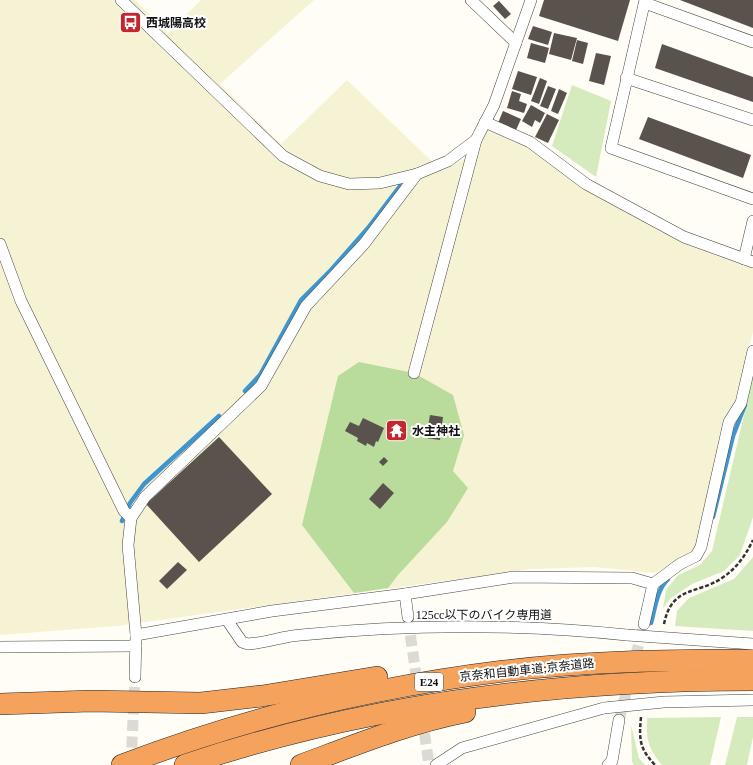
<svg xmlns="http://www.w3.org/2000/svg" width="753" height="765" viewBox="0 0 753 765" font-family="'Times New Roman','Noto Sans JP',serif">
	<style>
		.farmland { fill: #f6f3d4 }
		.green { fill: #d5ebbd }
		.forest { fill: #b9dc9c }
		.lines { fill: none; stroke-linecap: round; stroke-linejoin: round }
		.stream { stroke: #3f96cf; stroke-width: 4.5 }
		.building { fill: #5a524d }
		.minor-tunnel { stroke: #dbdad3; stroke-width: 11; stroke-dasharray: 11 5.5; stroke-linecap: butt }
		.minor-casing { stroke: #444; stroke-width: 12 }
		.motorway-casing { stroke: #222; stroke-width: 22 }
		.path { stroke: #333; stroke-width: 2.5; stroke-dasharray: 4 2; stroke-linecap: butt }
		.minor { stroke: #fff; stroke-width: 11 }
		.motorway { stroke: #f5a25d; stroke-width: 21 }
		.minor-bridge-casing { stroke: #444; stroke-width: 12; stroke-linecap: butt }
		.minor-bridge { stroke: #fff; stroke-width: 11 }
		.labels { text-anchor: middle; stroke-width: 4; stroke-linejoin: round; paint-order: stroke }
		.shield { fill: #fff; stroke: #585858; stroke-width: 1 }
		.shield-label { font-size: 11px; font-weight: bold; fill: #111 }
		.poi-label { font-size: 12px; font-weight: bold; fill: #111; stroke: #fff; text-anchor: start }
		.street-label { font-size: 12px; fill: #111; stroke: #fff }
	</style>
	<rect width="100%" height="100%" fill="#fffdf5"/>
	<polygon class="farmland" points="0,0 135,0 168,33 201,0 314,0 220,84 281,144 347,80 442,171 468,157 488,130 527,145 586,189 753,266 753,332 698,544 692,553 654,573 594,567 531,569 117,626 0,635"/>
	<g class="green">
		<polygon points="572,85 611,101 596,177 552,146"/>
		<polygon points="753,377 753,517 740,555 724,571 692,584 671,598 663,608 666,590 678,575 700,565 712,551"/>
		<polygon points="753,557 753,631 675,626 677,611 689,598 734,579"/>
		<path d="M721 717 710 765H662C648 749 646 739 647 718Z"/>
		<polygon points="737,717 753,717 753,737 747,765 725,765"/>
		<polygon points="631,725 639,758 645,765 634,765 632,762"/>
	</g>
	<polygon class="forest" points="359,362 414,373 453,395 464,435 453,471 468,488 447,522 398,575 388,588 354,593 302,525 338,376"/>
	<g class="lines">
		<g class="stream">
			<polyline points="245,391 260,375 301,300 331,270 368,228 400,186"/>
			<polyline points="713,517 733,436 745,405"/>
			<polyline points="122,521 130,503 144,484 219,416"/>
			<path d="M651 623C655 609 657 589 668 579"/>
		</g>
	</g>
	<g class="building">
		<polygon points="544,0 630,0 618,41 539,16"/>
		<polygon points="680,0 753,0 753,28"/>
		<polygon points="499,1 511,14 505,19 493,6"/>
		<polygon points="533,26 552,32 548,45 528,39"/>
		<polygon points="554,33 577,38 571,60 549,54"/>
		<polygon points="577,40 588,43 583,64 572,61"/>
		<polygon points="531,43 549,48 545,63 527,58"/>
		<polygon points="662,44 753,77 753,102 655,68"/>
		<polygon points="596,53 611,56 604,85 589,81"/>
		<polygon points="518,71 537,77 531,95 512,89"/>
		<polygon points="540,78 547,81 539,104 531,101"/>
		<polygon points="548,86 556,89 548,109 540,106"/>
		<polygon points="559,89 567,93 558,114 551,111"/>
		<polygon points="512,91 521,94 519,101 527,104 524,113 507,108"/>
		<polygon points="531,105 545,113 540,123 535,120 532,127 522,121"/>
		<polygon points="503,111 521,119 516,130 498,123"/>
		<polygon points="547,114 559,120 548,143 535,137"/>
		<polygon points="648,117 751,155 743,178 639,139"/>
		<polygon points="430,415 443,417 440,440 426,438"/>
		<polygon points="363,418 384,428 378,442 376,441 374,447 367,443 366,446 357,441 358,438 345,431 350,422 359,426"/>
		<polygon points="219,437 272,494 199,562 146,504"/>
		<polygon points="384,457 388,461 383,466 379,462"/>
		<polygon points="383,483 394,493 380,509 369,499"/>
		<polygon points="178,562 187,570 167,589 159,581"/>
	</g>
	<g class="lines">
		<g class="minor-tunnel">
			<polyline points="408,619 429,765"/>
			<polyline points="619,720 644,624"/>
			<polyline points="131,764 135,677"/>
		</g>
		<defs>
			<g id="minor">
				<polyline points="121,0 283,156 320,176 349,184 380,183 417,174 448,161 476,140 494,105 531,0"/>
				<polyline points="471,0 516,43"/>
				<polyline points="645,0 611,148 753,199"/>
				<polyline points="645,3 753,42"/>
				<polyline points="626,78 753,120"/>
				<polyline points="485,122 530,142 586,184 684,237 753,262"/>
				<polyline points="0,244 21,301 124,511 131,518"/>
				<polyline points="744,259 753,221"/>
				<polyline points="414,373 476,140"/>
				<polyline points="653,584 680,564 696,556 701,547 729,422 741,403 753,351"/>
				<polyline points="405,594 408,617"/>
				<path d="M227 620 242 642 248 644C266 643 283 636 301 635 409 624 519 624 627 635"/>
				<polyline points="136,635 272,611 405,594 514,577 632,578 653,584 644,624"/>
				<polyline points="0,647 136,646"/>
				<polyline points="135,677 136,635 128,545 131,518 145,497 261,386 306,306 364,244 417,174"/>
				<polyline points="436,765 462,748 604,708"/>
				<polyline points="608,765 612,761 619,720"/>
			</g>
			<g id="motorway">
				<polyline points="0,704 91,701 201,703 262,696 377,677"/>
				<path d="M122 765C245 718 373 687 504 671 586 661 670 660 753 660"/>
				<path d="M185 765C368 703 561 680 753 680"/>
				<path d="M301 765C355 745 409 723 465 712"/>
			</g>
		</defs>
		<use href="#minor" class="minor-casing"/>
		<use href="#motorway" class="motorway-casing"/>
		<g class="path">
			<path d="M664 624C672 585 697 595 722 578 737 568 745 556 753 540"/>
			<path d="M641 717C639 739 639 748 655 765"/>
		</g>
		<use href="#minor" class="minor"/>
		<use href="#motorway" class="motorway"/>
		<defs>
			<g id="minor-bridge">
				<polyline points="627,635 753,644"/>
				<polyline points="604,708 664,702 753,700"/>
			</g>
		</defs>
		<use href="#minor-bridge" class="minor-bridge-casing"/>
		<use href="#minor-bridge" class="minor-bridge"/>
	</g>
	<defs>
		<symbol id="bus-square" viewBox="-11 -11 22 22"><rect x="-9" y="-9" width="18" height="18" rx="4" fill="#c4262e" stroke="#fff"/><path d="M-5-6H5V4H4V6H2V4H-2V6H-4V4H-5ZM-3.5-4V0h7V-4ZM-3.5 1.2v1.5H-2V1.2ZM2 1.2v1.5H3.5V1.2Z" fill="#fff"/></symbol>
		<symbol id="temple-square" viewBox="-11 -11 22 22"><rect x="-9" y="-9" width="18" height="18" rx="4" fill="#c4262e" stroke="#fff"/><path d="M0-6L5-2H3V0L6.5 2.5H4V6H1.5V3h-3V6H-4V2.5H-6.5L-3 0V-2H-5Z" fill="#fff"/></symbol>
	</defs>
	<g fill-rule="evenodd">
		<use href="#bus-square" x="118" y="10" width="25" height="25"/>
		<use href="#temple-square" x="384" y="418" width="25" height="25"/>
	</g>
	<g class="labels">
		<rect class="shield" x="415" y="673" width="28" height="18" rx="3"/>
		<g class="shield-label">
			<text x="429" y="686">E24</text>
		</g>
		<g class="poi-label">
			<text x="146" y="27">西城陽高校</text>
			<text x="412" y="435">水主神社</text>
		</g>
		<g class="street-label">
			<text x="484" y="619">125cc以下のバイク専用道</text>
			<text transform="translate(527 670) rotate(-6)" y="4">京奈和自動車道;京奈道路</text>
		</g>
	</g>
</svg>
